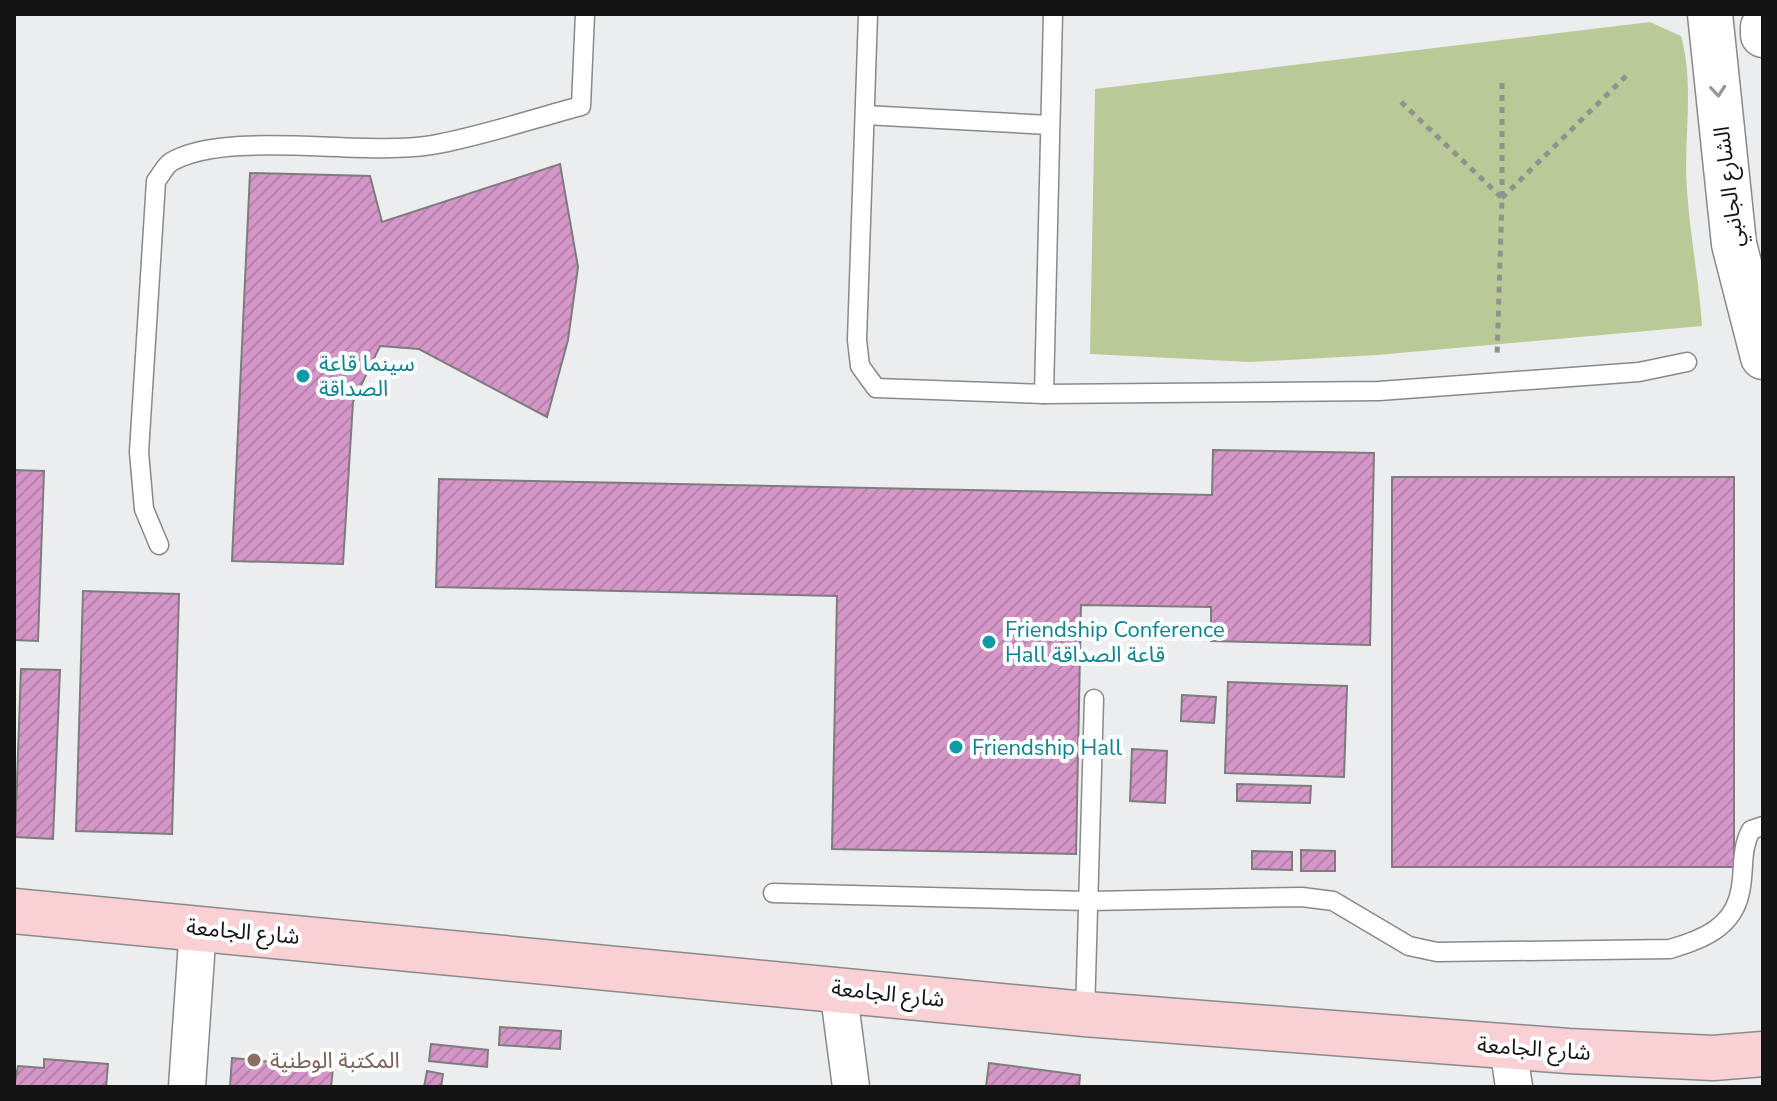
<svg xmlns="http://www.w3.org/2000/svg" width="1777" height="1101" viewBox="0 0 1777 1101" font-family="'Nunito Sans','Noto Sans Arabic',sans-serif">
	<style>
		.park { fill: #baca96 }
		.building { fill: url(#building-hatch); stroke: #7d7c7d; stroke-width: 2 }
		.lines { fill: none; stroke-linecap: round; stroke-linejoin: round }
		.service-casing { stroke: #88898a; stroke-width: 21 }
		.minor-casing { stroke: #88898a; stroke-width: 39 }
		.tertiary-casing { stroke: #88898a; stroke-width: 47 }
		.secondary-casing { stroke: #88898a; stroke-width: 47 }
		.path { stroke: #919192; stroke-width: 5; stroke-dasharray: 6 6; stroke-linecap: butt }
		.service { stroke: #fff; stroke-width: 18 }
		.minor { stroke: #fff; stroke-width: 36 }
		.tertiary { stroke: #fff; stroke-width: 44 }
		.secondary { stroke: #f9d0d4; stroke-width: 44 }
		.oneway { stroke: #959595 }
		.culture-dot { fill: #0f9aa8; stroke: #fff; stroke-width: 3 }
		.education-dot { fill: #8d6e63; stroke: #fff; stroke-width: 3 }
		.labels { text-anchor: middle; stroke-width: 8; stroke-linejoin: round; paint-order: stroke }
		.street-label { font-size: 22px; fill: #141414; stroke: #fff }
		.culture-label { font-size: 22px; fill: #0d838f; stroke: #fff; text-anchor: start }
		.education-label { font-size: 22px; fill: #785e54; stroke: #fff; text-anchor: start }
	</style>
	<defs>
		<pattern id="building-hatch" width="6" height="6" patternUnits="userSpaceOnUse" patternTransform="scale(2)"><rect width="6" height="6" fill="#d597c8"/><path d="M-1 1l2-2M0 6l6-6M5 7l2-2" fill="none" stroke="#b681ab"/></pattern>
	</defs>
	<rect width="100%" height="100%" fill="#ecedee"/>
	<path class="park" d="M1650 22 1681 36C1695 87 1683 138 1687 190 1690 236 1699 280 1702 326L1377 355 1250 362 1090 354 1095 89Z"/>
	<g class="building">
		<polygon points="560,164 578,267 568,340 547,417 419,349 380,346 353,402 343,564 232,561 250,173 370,176 382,222"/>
		<polygon points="1213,450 1374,453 1370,645 1211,641 1211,607 1081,605 1076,854 832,849 837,596 436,587 439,479 1212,495"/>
		<polygon points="14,470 44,471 38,641 14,640"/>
		<rect x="1392" y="477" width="342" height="390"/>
		<polygon points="83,591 179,594 172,834 76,831"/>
		<polygon points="21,669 60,670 53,839 15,837"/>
		<polygon points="1228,682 1347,686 1344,777 1225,773"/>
		<polygon points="1182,695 1216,697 1214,723 1181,721"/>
		<polygon points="1132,749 1167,751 1165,803 1130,801"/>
		<polygon points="1237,784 1311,786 1310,803 1237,801"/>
		<polygon points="1301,850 1335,851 1335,871 1301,871"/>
		<polygon points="1252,851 1292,852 1292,870 1252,869"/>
		<polygon points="500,1027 561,1031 560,1049 499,1045"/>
		<polygon points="431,1044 488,1050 487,1067 429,1061"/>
		<polygon points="232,1058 333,1068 331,1087 230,1087"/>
		<polygon points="44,1059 108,1064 106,1087 14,1087 18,1066 44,1068"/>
		<polygon points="989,1063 1080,1075 1079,1087 986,1087"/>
		<polygon points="427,1071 443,1074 441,1087 424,1087"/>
	</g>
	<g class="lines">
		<defs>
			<g id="service">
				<polyline points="868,14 857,340 860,366 876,388 1044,394 1379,391 1639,372 1687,362"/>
				<polyline points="865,115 1049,125"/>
				<polyline points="1044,394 1053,14"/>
				<path d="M159 545 144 509 139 452 156 181C161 175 165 166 171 162 227 129 362 157 432 145 482 136 532 119 581 106L585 14"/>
				<path d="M773 893 1089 901 1302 897 1333 901 1409 946 1437 952 1670 949C1701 940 1733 928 1740 892 1745 870 1740 851 1751 830L1763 826"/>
				<polyline points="1085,1014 1094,699"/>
			</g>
			<g id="minor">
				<polyline points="838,988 851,1087"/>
				<polyline points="1508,1046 1514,1087"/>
				<polyline points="187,1087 198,927"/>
			</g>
			<g id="tertiary">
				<polyline points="1710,14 1734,244 1763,357"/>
				<polyline points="1763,27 1763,35"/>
			</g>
			<polyline id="secondary" points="14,911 1085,1014 1568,1051 1713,1058 1763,1054"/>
		</defs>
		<use href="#service" class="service-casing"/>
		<use href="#minor" class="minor-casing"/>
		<use href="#tertiary" class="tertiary-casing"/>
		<use href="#secondary" class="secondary-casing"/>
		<g class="path">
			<polyline points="1502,83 1502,198"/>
			<polyline points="1401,102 1502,198 1497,358"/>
			<polyline points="1502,198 1628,74"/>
		</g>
		<use href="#service" class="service"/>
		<use href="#minor" class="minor"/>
		<use href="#tertiary" class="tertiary"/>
		<use href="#secondary" class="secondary"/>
	</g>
	<defs><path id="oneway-chevron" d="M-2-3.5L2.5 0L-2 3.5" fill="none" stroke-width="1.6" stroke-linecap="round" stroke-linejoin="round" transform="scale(2)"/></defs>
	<use class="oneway" href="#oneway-chevron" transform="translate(1718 91) rotate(85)"/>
	<g class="culture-dot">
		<circle cx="303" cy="376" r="8"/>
		<circle cx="989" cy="642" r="8"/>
		<circle cx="956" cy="747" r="8"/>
	</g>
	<circle class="education-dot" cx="254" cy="1060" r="8"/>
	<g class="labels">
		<g class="street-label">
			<text transform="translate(1728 187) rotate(-97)" y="8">الشارع الجانبي</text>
			<text transform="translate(243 931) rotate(5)" y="8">شارع الجامعة</text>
			<text transform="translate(888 993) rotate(6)" y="8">شارع الجامعة</text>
			<text transform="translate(1534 1048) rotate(4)" y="8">شارع الجامعة</text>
		</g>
		<g class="culture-label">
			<text x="319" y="371">سينما قاعة<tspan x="319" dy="25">الصداقة</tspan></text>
			<text x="1005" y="637">Friendship Conference<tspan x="1005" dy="25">Hall قاعة الصداقة</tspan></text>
			<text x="972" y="755">Friendship Hall</text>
		</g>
		<g class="education-label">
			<text x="270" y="1068">المكتبة الوطنية</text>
		</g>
	</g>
	<rect width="1777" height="1101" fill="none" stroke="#141414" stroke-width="32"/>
</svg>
